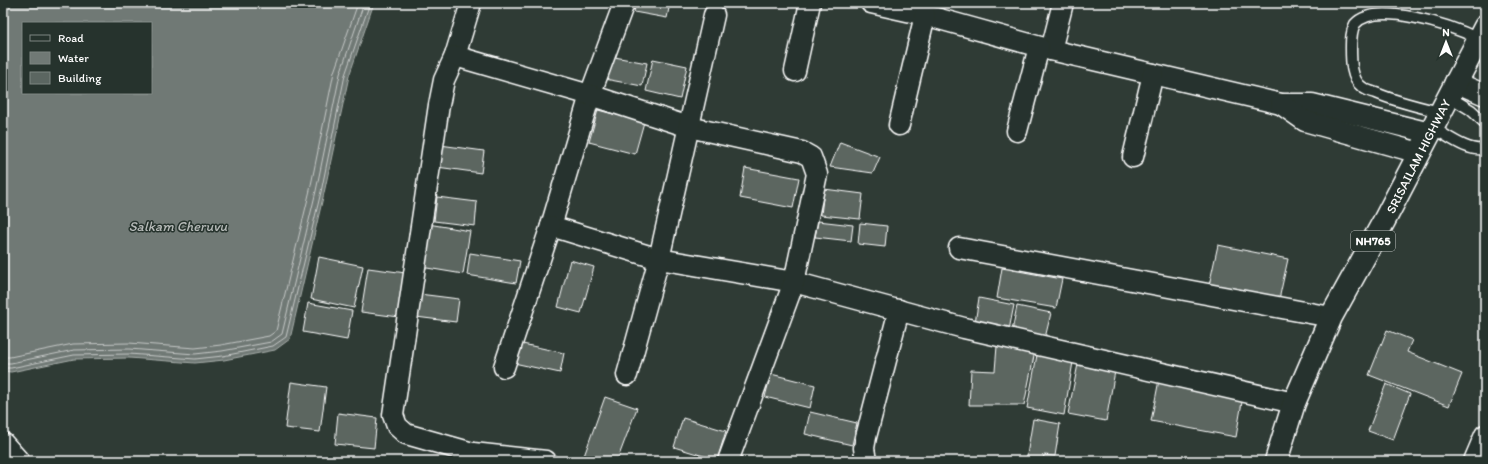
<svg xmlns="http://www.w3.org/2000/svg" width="1488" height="464" viewBox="0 0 1488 464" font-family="Itim,sans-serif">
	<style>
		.water { fill: #707975; stroke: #a9afac; fill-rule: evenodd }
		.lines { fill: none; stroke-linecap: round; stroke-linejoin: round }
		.shore { stroke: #c6c9c8; stroke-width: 1 }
		.building { fill: #5b6661; stroke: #fff }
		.service-casing { stroke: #fff; stroke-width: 13 }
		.minor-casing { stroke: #fff; stroke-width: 23 }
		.trunk-casing { stroke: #fff; stroke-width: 25 }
		.service { stroke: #26332d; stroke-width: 10 }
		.minor { stroke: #26332d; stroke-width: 20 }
		.trunk { stroke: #26332d; stroke-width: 22 }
		.labels { text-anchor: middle; stroke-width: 3; stroke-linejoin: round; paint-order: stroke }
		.shield { fill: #26332d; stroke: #bec2c0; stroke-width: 1 }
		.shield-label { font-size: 12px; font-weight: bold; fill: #fff }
		.street-label { font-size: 13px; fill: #fff; stroke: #26332d }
		.water-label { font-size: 14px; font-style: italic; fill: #b8bcba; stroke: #26332d }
	</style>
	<rect width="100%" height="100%" fill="#2f3b35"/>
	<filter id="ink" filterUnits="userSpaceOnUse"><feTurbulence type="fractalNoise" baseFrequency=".025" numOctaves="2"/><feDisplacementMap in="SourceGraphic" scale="8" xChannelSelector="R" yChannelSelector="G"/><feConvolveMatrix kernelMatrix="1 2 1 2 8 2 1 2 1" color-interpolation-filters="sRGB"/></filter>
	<g filter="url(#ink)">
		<path class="water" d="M3 3H374L349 76 324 193 290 339 275 350 224 360 195 363 129 358 74 359 11 372 3 371ZM23 23H151V93H23Z"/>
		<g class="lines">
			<g class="shore">
				<polyline points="3,357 10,357 73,344 129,343 195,348 221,345 269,336 276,331 310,190 334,72 358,3"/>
				<polyline points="3,363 11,363 74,350 129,349 195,354 222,351 271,342 282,334 316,191 340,74 364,3"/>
				<polyline points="3,368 11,368 74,355 129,354 195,359 223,356 273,346 286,337 321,192 345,75 370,3"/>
			</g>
		</g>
		<g class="building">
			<polygon points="636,3 670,3 667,18 634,12"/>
			<polygon points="609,56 647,63 642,86 605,79"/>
			<polygon points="653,59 687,66 680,99 646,91"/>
			<polygon points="598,110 644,122 635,154 589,142"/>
			<polygon points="840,142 880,157 873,173 830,167"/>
			<polygon points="440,145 484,151 481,173 437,167"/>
			<polygon points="745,168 799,178 793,208 740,198"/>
			<polygon points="824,189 863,194 860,219 821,215"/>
			<polygon points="437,197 477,202 475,226 434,221"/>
			<polygon points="818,221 853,225 851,241 815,237"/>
			<polygon points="860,223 887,226 885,247 858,244"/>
			<polygon points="428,224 470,231 463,274 421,267"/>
			<polygon points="1218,245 1288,259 1278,304 1208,290"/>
			<polygon points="470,253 520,261 516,283 467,275"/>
			<polygon points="319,257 363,266 354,308 311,299"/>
			<polygon points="570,260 594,267 581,313 558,307"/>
			<polygon points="368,268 406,273 399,317 361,312"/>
			<polygon points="1002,268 1062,279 1056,308 997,298"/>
			<polygon points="419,294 459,299 456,322 416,317"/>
			<polygon points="979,298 1014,305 1009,330 975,323"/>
			<polygon points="308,303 352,311 347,340 303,332"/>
			<polygon points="1017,306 1051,313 1045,338 1012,331"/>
			<polygon points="1387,330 1412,340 1407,352 1462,374 1449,406 1369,375"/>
			<polygon points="518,343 564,353 560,373 514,363"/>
			<polygon points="997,346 1035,351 1024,405 969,405 971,370 995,371"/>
			<polygon points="1037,355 1073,362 1064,415 1027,408"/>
			<polygon points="1078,364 1115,371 1106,421 1068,414"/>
			<polygon points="771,374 815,385 810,408 765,397"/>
			<polygon points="1159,380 1243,396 1236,437 1151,421"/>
			<polygon points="291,382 326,387 320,432 285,428"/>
			<polygon points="1386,384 1410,394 1393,440 1368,431"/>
			<polygon points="605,397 637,408 617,461 597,461 584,456"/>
			<polygon points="810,412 857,423 852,445 805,434"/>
			<polygon points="338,413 377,418 374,448 335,444"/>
			<polygon points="683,418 726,431 717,460 674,447"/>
			<polygon points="1033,419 1060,424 1055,456 1044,455 1043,461 1026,461"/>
		</g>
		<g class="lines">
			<defs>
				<g id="service">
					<polyline points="1448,96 1471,110 1485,123"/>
					<path d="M1440 112C1419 107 1397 102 1376 93 1372 92 1366 90 1362 87 1351 79 1351 61 1351 48 1351 40 1351 31 1355 24 1376 0 1452 26 1479 39"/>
					<path d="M1433 128C1448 136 1467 152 1485 149"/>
				</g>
				<g id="minor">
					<polyline points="471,3 455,56 444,80 439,105 393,415 397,426 406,434 473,453 546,461"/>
					<polyline points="624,3 590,95 551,226 659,259 794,282 964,328 1294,403"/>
					<polyline points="871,3 925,15 1051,50 1281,104 1312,104 1430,133"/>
					<polyline points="1051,50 1063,3"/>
					<polyline points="455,56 590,95 689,127 802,152 811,157 817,174 794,282 728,461"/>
					<polyline points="795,71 810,3"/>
					<polyline points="1455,82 1485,95"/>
					<polyline points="1281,104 1305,121 1419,153"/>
					<polyline points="899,125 925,15"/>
					<polyline points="1017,131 1039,47"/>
					<polyline points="1133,157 1153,74"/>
					<polyline points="959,248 1331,317"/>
					<polyline points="504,367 551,226"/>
					<polyline points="627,375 659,259 714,15"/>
					<polyline points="3,443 19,461"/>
					<polyline points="866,461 864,448 866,437 899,310"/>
					<polyline points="1474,461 1485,435"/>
				</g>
				<polyline id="trunk" points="1276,461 1294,403 1331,317 1384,221 1485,27"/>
			</defs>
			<use href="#service" class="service-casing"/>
			<use href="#minor" class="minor-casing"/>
			<use href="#trunk" class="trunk-casing"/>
			<use href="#service" class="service"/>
			<use href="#minor" class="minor"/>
			<use href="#trunk" class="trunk"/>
		</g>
	</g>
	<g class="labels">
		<rect class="shield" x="1351" y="231" width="44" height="20" rx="3"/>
		<g class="shield-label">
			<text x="1373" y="245">NH765</text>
		</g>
		<g class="street-label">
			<text transform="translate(1418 156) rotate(-63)" y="5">SRISAILAM HIGHWAY</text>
		</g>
		<g class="water-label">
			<text x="178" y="231">Salkam Cheruvu</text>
		</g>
	</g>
	<rect width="1488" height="464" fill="none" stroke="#26332d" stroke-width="16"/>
	<rect x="8" y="8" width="1472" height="448" fill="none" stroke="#fff" stroke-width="1.5" filter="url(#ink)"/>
	<rect x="22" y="22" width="130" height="72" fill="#26332d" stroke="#7d8581"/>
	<rect x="30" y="35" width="20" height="6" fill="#26332d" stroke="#7d8581"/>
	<text x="58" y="42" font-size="12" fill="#ffffff">Road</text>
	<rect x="30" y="52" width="20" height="12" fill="#707975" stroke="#7d8581"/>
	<text x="58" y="62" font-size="12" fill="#ffffff">Water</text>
	<rect x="30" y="72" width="20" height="12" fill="#5b6661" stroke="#7d8581"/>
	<text x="58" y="82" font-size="12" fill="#ffffff">Building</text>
	<g transform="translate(1446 42)" stroke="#26332d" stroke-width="3" paint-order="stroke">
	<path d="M0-3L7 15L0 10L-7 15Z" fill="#ffffff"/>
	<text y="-6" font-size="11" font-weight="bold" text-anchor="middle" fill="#ffffff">N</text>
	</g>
</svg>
